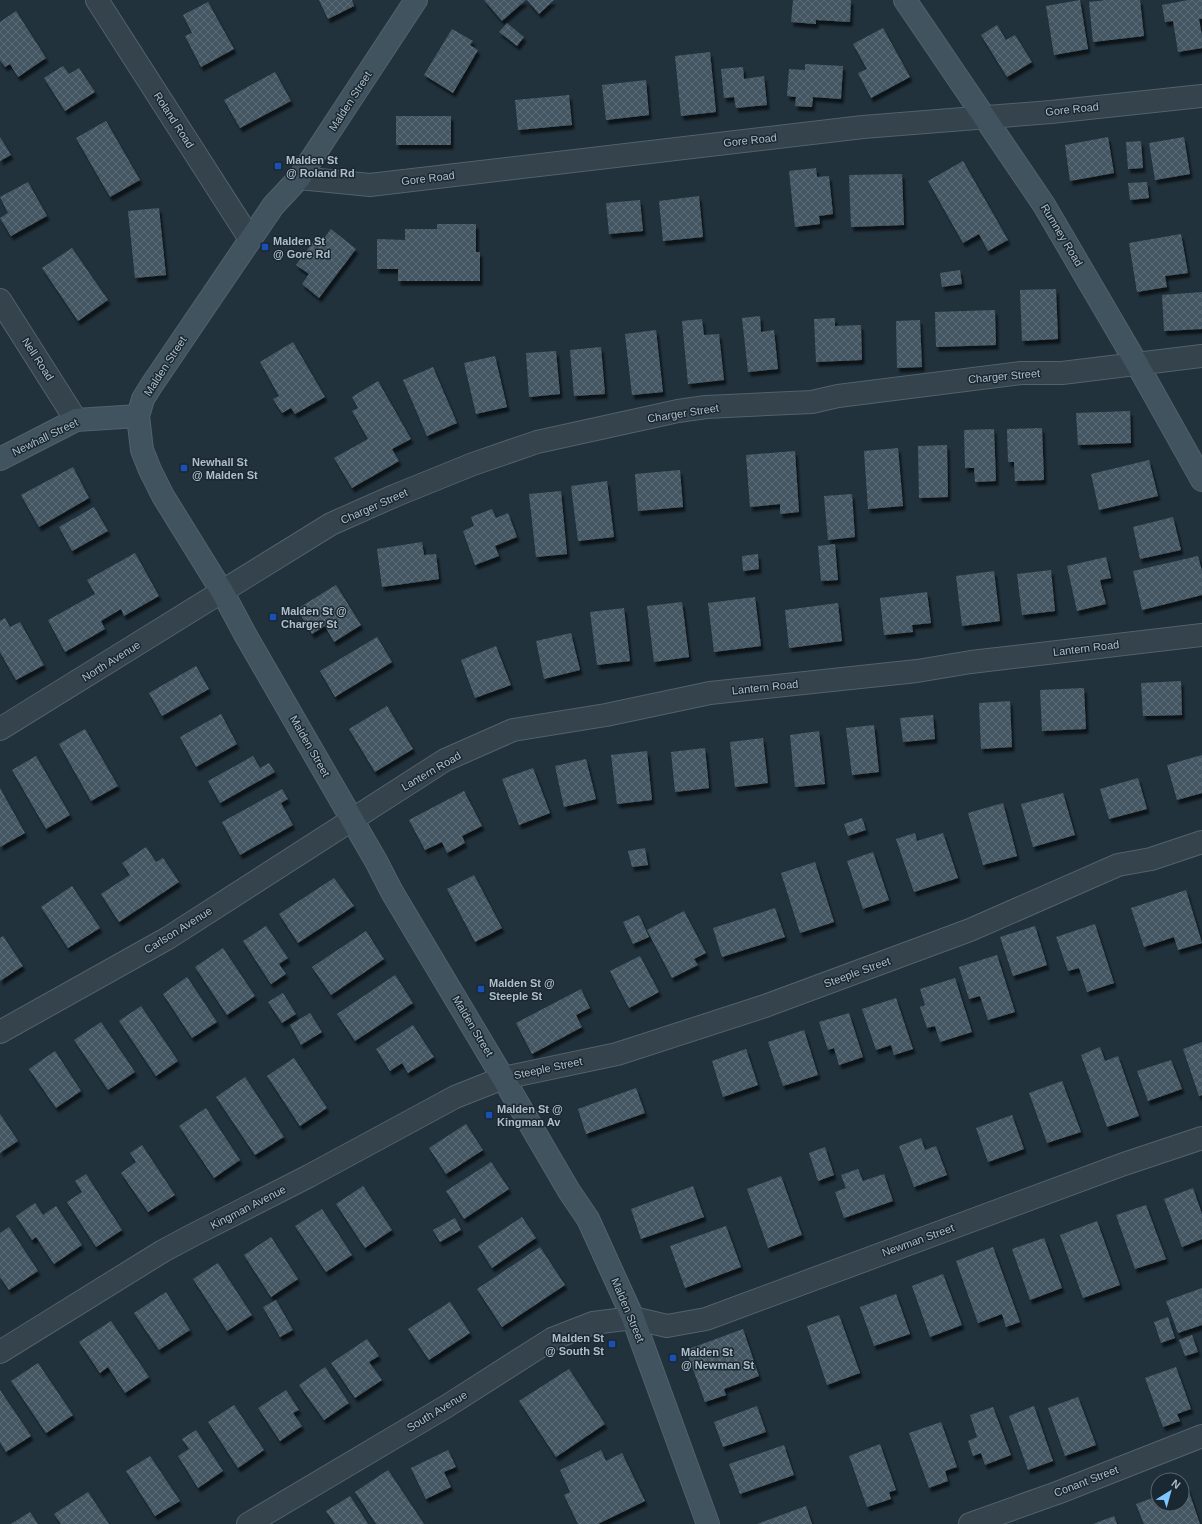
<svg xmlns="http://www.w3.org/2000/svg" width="1202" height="1524" viewBox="0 0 1202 1524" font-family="Arial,sans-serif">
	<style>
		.building { fill: url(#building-cross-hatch); filter: url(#shadow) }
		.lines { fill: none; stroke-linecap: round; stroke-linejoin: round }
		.street-casing { stroke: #53616b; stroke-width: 24 }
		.secondary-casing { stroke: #53616b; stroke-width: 24 }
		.street { stroke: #35434d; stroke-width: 22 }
		.secondary { stroke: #425360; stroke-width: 22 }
		.transit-dot { fill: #1a4fb4; stroke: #1a2832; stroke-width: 1.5 }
		.labels { text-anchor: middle; stroke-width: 3; stroke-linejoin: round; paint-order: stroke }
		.street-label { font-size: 11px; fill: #b0bec9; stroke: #1a2832 }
		.poi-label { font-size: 11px; font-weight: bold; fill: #b0bec9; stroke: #1a2832; text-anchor: start }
	</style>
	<defs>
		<pattern id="building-cross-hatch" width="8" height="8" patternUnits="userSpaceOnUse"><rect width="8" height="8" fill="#445764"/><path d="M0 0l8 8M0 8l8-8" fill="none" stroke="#5c6d79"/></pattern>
		<filter id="shadow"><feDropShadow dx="2.5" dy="4.5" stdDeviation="1" flood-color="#0009"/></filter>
	</defs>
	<rect width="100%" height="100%" fill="#21323d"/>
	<g class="building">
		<polygon points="319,0 352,0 354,6 328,19"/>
		<polygon points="484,0 526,0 502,21"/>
		<polygon points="527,0 554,0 539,14"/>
		<polygon points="793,0 851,0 850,22 816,20 816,24 791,22"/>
		<polygon points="1080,0 1088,49 1054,55 1046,6"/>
		<polygon points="1106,0 1140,0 1144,36 1093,42 1089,2"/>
		<polygon points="1188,0 1202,0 1202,19 1199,19 1202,36 1202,48 1178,52 1173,21 1165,22 1162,5"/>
		<polygon points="208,2 234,49 201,67 185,36 192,33 183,15"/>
		<polygon points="16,11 46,58 18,77 10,64 5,67 0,60 0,22"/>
		<polygon points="507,23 524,37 517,46 499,32"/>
		<polygon points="997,25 1006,40 1015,35 1032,62 1007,77 981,35"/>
		<polygon points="883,28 910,77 871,98 858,73 867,69 853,44"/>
		<polygon points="452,29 473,41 470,45 478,50 453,93 424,75"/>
		<polygon points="710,52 716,112 681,116 675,56"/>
		<polygon points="805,64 843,66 841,99 813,97 812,107 795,106 796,97 787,96 789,69 805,70"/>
		<polygon points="63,66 69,74 79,68 95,92 65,111 44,78"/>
		<polygon points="743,67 744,79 764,76 767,105 736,108 734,97 724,98 721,69"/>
		<polygon points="275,72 291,101 240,128 224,100"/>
		<polygon points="646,80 649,115 606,120 602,85"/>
		<polygon points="569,95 572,125 518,130 515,100"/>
		<rect x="396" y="116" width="55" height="29"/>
		<polygon points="106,121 140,180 110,197 76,138"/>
		<polygon points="0,137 11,155 0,161"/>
		<polygon points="1108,137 1114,173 1070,181 1065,145"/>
		<polygon points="1184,137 1190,174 1155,180 1149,143"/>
		<polygon points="1141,141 1143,168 1128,169 1126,142"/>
		<polygon points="963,161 1008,240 988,251 979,234 963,243 928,181"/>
		<polygon points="816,168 817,177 829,176 833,214 819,216 820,224 795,227 789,171"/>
		<polygon points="902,174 904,225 851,227 849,175"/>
		<polygon points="28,182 47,216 11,236 0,218 8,213 0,197"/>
		<polygon points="1147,182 1149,198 1130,200 1128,183"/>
		<polygon points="699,196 703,237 663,241 659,201"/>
		<polygon points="640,200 643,231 609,234 606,203"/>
		<polygon points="159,208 166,275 135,278 128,211"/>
		<polygon points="437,224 476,224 476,252 480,252 480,281 398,281 398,269 377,269 377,239 405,240 405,229 437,229"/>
		<polygon points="331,229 356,249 319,298 302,284 309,274 296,265 316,238 321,242"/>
		<polygon points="1181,234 1188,273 1165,276 1167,287 1137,292 1129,243"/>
		<polygon points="72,248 108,300 78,321 42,268"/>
		<polygon points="960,270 962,284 942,287 940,273"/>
		<polygon points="1056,289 1058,339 1022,341 1020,290"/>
		<polygon points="1202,292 1202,329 1164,331 1162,295"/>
		<polygon points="995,310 996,345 936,347 935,312"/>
		<polygon points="760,316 761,332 774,330 778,369 748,372 742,318"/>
		<polygon points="835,318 835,326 861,325 862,360 816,362 814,319"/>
		<polygon points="702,319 704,335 719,334 724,380 688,384 682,321"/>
		<polygon points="920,320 922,367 897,368 896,321"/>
		<polygon points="656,330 663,392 632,395 625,334"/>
		<polygon points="293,342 325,397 295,414 291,408 282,413 273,399 279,396 260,362"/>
		<polygon points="601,347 605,394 574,396 570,350"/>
		<polygon points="556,351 560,394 529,397 526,353"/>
		<polygon points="495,356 507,407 476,414 464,363"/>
		<polygon points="433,367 457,423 427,436 403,380"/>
		<polygon points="378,381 411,439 392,449 399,461 352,488 334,458 368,439 352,411 358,408 352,397"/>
		<polygon points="1130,411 1131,443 1078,445 1076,413"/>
		<polygon points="1042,428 1044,480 1015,481 1014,462 1008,462 1007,429"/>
		<polygon points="994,429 996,481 975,482 974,468 965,468 964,430"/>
		<polygon points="947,445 948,497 919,498 918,446"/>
		<polygon points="898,448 903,506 868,509 864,451"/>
		<polygon points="795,451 799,512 780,514 780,504 750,507 746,455"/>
		<polygon points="1149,460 1158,496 1099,510 1091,474"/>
		<polygon points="73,467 89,498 39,527 21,495"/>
		<polygon points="680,470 683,507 638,511 635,474"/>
		<polygon points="607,481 614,537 578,541 571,486"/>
		<polygon points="561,491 567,554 536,557 529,494"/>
		<polygon points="852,494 855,537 828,540 824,496"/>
		<polygon points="94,507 108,531 72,551 59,527"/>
		<polygon points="492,509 496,518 508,513 517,537 495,546 499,556 475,565 463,531 474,526 471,517"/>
		<polygon points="1173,517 1181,550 1140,559 1133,527"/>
		<polygon points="422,542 424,555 436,554 439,579 382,587 377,549"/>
		<polygon points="835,544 838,580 821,581 818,546"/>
		<polygon points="135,553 159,596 124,616 121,609 101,621 105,629 65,652 48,620 95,594 87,580"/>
		<polygon points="758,554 759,569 743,571 742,556"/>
		<polygon points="1198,556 1202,571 1202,595 1142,610 1133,571"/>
		<polygon points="1106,557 1111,578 1100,580 1106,604 1077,611 1067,566"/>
		<polygon points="1051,570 1055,611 1022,615 1017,574"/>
		<polygon points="994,571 1000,621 962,626 956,576"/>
		<polygon points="336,585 361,625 334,642 325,626 312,634 297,609"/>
		<polygon points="927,592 931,623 912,625 913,632 884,635 880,598"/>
		<polygon points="755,597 761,646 714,652 708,603"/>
		<polygon points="682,602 689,657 654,662 647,606"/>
		<polygon points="838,603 842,641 789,648 785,610"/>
		<polygon points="624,608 630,661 597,665 590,612"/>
		<polygon points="5,618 10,627 20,622 44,665 16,680 0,652 0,621"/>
		<polygon points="571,633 580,670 544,679 536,641"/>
		<polygon points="377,637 392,662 335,697 320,671"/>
		<polygon points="496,646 511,685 475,698 461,660"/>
		<polygon points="196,666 209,689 162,716 149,693"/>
		<polygon points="1181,681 1182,715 1143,716 1141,683"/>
		<polygon points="1084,688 1086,729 1042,731 1040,690"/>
		<polygon points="1010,701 1012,747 981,749 979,703"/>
		<polygon points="387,706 413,749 375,772 349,729"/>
		<polygon points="221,714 237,744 196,767 180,737"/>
		<polygon points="933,715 935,739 903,742 900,718"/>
		<polygon points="874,725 879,772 852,775 846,728"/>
		<polygon points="85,729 118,786 91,801 59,744"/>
		<polygon points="819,731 825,784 795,787 790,735"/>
		<polygon points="763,738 768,783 735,787 730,742"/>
		<polygon points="705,748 709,788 675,792 671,752"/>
		<polygon points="647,751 652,800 617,804 611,755"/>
		<polygon points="1202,755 1202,793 1177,800 1167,765"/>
		<polygon points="36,756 70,815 46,829 12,770"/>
		<polygon points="253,756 260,768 269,763 275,772 220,803 208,781"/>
		<polygon points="586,759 596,799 564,807 555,766"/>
		<polygon points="533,768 550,813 519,825 502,779"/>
		<polygon points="1138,778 1147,809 1109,819 1100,789"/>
		<polygon points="0,788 25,833 0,847"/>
		<polygon points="282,789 288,799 281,803 293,825 240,855 222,822"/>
		<polygon points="464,791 482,826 462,836 465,843 447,853 442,842 425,850 409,820"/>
		<polygon points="1063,793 1075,835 1033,847 1021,804"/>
		<polygon points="1003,803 1017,856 983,865 968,813"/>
		<polygon points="862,818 866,830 848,836 844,824"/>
		<polygon points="915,833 917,841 943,833 958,878 914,892 896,839"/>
		<polygon points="146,847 156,862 163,858 179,882 119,922 101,894 130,875 122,863"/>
		<polygon points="645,848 648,865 632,867 628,851"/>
		<polygon points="873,852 889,900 863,909 847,861"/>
		<polygon points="815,862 834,922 800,933 781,873"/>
		<polygon points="474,875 502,928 475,942 447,889"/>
		<polygon points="334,878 354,906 298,943 279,914"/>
		<polygon points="72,886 100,928 68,948 41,907"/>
		<polygon points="1186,890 1202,943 1178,950 1174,937 1144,947 1131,908"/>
		<polygon points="775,908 785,937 722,957 713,928"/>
		<polygon points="684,911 706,953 694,959 698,965 672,978 647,930"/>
		<polygon points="639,915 649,937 633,944 623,922"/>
		<polygon points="1095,924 1114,983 1087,992 1079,968 1068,971 1056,937"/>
		<polygon points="266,926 288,958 279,964 286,974 271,984 243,941"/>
		<polygon points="1035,926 1047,965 1013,976 1000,937"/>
		<polygon points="366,931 384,959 331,995 312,967"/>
		<polygon points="3,936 23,966 0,981 0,938"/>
		<polygon points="223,948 255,996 227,1015 195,967"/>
		<polygon points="997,955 1015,1012 988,1020 980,996 969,999 959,967"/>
		<polygon points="640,956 659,992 629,1008 610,971"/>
		<polygon points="395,975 413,1003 355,1041 337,1014"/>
		<polygon points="187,977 217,1022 192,1038 163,994"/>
		<polygon points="955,978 972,1032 940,1042 935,1026 927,1028 920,1007 925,1005 920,989"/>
		<polygon points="581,989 590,1008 576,1015 582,1027 532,1054 516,1023"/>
		<polygon points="283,993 296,1014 282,1023 268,1002"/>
		<polygon points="896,998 913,1049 894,1055 891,1045 876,1050 862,1009"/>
		<polygon points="141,1006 178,1061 156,1076 119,1021"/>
		<polygon points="310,1013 322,1032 301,1045 290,1025"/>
		<polygon points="849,1013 863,1057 839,1065 834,1048 828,1050 819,1022"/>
		<polygon points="101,1022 135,1072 108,1090 74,1040"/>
		<polygon points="413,1025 434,1057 408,1073 402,1063 390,1071 376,1049"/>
		<polygon points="804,1030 818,1075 783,1086 768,1042"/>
		<polygon points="1202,1042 1202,1095 1199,1096 1183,1049"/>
		<polygon points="1100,1047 1105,1061 1118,1056 1139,1116 1107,1127 1081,1055"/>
		<polygon points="746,1049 758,1085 723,1097 712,1061"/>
		<polygon points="55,1051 81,1091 56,1108 29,1069"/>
		<polygon points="294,1058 327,1108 300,1126 267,1076"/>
		<polygon points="1171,1060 1182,1089 1148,1101 1137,1071"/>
		<polygon points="245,1077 284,1137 255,1155 216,1097"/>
		<polygon points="1062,1081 1081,1132 1047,1143 1029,1093"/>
		<polygon points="636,1088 645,1113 586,1134 578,1109"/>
		<polygon points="206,1108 240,1160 214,1178 179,1126"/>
		<polygon points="0,1114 18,1141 0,1153"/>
		<polygon points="1012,1115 1024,1149 988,1162 976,1128"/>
		<polygon points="466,1124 483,1150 446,1174 429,1148"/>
		<polygon points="921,1138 925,1150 936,1146 947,1175 914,1187 899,1146"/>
		<polygon points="142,1145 175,1195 148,1212 121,1173 136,1162 130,1153"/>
		<polygon points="825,1147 834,1175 818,1181 809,1153"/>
		<polygon points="491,1162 509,1189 464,1219 446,1191"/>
		<polygon points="858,1169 863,1181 884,1174 893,1201 844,1218 835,1192 846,1188 841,1175"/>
		<polygon points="86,1174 122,1230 96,1247 67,1202 82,1192 75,1181"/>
		<polygon points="781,1176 802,1235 768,1248 747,1189"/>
		<polygon points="363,1186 392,1230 365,1248 336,1204"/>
		<polygon points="693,1186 704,1217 641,1239 631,1209"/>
		<polygon points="1193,1188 1202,1214 1202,1239 1182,1247 1164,1199"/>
		<polygon points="35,1203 43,1215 56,1206 82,1245 54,1264 36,1237 32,1240 16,1216"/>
		<polygon points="1146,1205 1166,1259 1135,1269 1116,1215"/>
		<polygon points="322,1209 352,1255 326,1272 295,1226"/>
		<polygon points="522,1217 536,1238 492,1268 478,1246"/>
		<polygon points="455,1218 461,1230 440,1242 433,1230"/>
		<polygon points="1097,1221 1120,1285 1083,1298 1060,1235"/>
		<polygon points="726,1226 741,1267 685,1288 670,1246"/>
		<polygon points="9,1227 38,1271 9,1290 0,1277 0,1233"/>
		<polygon points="271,1237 298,1279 271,1297 244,1255"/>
		<polygon points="1044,1238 1062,1288 1030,1300 1012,1249"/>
		<polygon points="540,1247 565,1285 502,1327 477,1289"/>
		<polygon points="993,1247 1020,1322 1006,1327 1002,1314 978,1323 956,1261"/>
		<polygon points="218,1263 252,1315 227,1331 193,1279"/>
		<polygon points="943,1274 962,1325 930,1337 912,1286"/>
		<polygon points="1202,1288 1202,1325 1178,1333 1166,1301"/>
		<polygon points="166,1292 190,1330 159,1350 134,1313"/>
		<polygon points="896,1294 910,1334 874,1346 860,1307"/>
		<polygon points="276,1300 293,1330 280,1337 263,1307"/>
		<polygon points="450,1302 470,1333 429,1360 408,1329"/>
		<polygon points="839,1315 860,1373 827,1385 807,1326"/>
		<polygon points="1168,1317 1175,1338 1161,1343 1154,1322"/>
		<polygon points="111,1321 149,1377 125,1393 108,1367 100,1373 79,1342"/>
		<polygon points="743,1329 759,1376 724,1389 726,1395 705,1402 686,1350"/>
		<polygon points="1192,1335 1198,1352 1185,1356 1179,1340"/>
		<polygon points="367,1339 379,1356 369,1362 382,1380 355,1398 331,1363"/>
		<polygon points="38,1363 73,1415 46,1433 11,1381"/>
		<polygon points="325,1367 349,1403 324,1420 299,1385"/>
		<polygon points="1176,1367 1191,1409 1177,1414 1180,1421 1163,1427 1145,1378"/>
		<polygon points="569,1369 605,1424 556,1457 519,1401"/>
		<polygon points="0,1390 31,1436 6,1452 0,1442"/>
		<polygon points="286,1390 299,1410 293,1413 302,1426 280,1441 258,1408"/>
		<polygon points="1078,1397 1096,1445 1065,1456 1048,1408"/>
		<polygon points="234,1405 264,1450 238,1468 208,1422"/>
		<polygon points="757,1406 766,1432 723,1447 714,1422"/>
		<polygon points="1034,1406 1053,1461 1028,1470 1009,1416"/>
		<polygon points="993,1407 1011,1455 985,1465 981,1453 973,1456 968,1441 977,1437 970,1415"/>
		<polygon points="941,1422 957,1467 945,1471 948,1481 929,1488 909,1433"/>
		<polygon points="196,1430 223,1471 198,1488 178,1456 189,1449 182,1439"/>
		<polygon points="880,1444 896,1490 889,1492 891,1499 867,1507 849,1456"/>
		<polygon points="784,1445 794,1475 740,1494 729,1464"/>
		<polygon points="448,1450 456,1467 444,1472 451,1487 426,1499 411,1468"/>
		<polygon points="601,1450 606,1461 622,1453 645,1501 598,1524 578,1524 564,1495 570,1492 560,1470"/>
		<polygon points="150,1456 180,1501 155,1516 126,1471"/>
		<polygon points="388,1470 424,1524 376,1524 355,1492"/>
		<polygon points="1187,1486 1200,1524 1144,1524 1136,1504 1158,1496 1158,1504 1182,1504 1182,1488"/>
		<polygon points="88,1492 109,1524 61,1524 54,1514"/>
		<polygon points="350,1496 368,1524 335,1524 326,1511"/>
		<polygon points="806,1506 812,1524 757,1524"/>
		<polygon points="30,1512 38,1524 11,1524"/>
		<polygon points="1114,1516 1117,1524 1093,1524"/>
	</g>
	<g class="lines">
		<defs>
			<g id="street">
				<polyline points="97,0 250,239"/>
				<polyline points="299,178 370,185 863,127 1051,112 1202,96"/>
				<polyline points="0,300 76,420"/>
				<polyline points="0,729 331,524 394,496 473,464 537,442 678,411 706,407 812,402 838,396 1021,373 1062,373 1202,356"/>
				<polyline points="0,1032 168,938 445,760 513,730 606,715 710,693 917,671 971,662 1202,635"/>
				<polyline points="0,1352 163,1251 193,1235 309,1176 455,1097 503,1078 617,1054 765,1006 970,930 1118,865 1151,859 1202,842"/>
				<polyline points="248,1524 447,1406 552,1339 593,1323 633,1318 667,1326 706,1319 1124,1164 1202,1138"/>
				<polyline points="970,1524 1057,1493 1202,1436"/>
			</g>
			<g id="secondary">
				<polyline points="416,0 299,178 273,206 151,386 143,399 138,416 142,450 150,470 163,496 223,593 246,636 376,861 392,892 503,1078 569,1191 588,1219 633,1318 708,1524"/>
				<polyline points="905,0 1044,205 1137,364 1202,480"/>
				<polyline points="0,459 76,420 138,416"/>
			</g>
		</defs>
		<use href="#street" class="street-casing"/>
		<use href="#secondary" class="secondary-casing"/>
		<use href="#street" class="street"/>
		<use href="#secondary" class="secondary"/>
	</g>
	<g class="transit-dot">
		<rect x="274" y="162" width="8" height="8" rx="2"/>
		<rect x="261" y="243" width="8" height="8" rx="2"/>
		<rect x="180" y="464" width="8" height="8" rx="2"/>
		<rect x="269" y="613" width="8" height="8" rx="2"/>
		<rect x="477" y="985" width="8" height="8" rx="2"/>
		<rect x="485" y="1111" width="8" height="8" rx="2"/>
		<rect x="608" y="1340" width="8" height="8" rx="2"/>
		<rect x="669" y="1354" width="8" height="8" rx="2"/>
	</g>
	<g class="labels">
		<g class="street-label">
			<text transform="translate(350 101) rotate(-57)" y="4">Malden Street</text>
			<text transform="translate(1072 109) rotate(-6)" y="4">Gore Road</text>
			<text transform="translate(174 120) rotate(57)" y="4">Roland Road</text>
			<text transform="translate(750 140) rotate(-6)" y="4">Gore Road</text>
			<text transform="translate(428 178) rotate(-7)" y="4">Gore Road</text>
			<text transform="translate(1062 235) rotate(59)" y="4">Rumney Road</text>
			<text transform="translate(38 359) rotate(57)" y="4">Nell Road</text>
			<text transform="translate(165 366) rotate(-57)" y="4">Malden Street</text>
			<text transform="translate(1004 376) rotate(-5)" y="4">Charger Street</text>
			<text transform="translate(683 413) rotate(-9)" y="4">Charger Street</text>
			<text transform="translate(45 437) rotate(-26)" y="4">Newhall Street</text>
			<text transform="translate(374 506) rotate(-24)" y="4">Charger Street</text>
			<text transform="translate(1086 648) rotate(-7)" y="4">Lantern Road</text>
			<text transform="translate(111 661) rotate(-32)" y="4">North Avenue</text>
			<text transform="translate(765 687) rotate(-6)" y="4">Lantern Road</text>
			<text transform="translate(310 746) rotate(60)" y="4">Malden Street</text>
			<text transform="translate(431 771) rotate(-30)" y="4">Lantern Road</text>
			<text transform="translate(178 930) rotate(-32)" y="4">Carlson Avenue</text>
			<text transform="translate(857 972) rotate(-20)" y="4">Steeple Street</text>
			<text transform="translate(473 1026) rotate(59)" y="4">Malden Street</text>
			<text transform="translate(548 1068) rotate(-12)" y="4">Steeple Street</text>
			<text transform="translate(248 1207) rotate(-27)" y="4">Kingman Avenue</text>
			<text transform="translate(918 1240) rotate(-20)" y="4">Newman Street</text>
			<text transform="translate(628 1310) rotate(67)" y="4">Malden Street</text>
			<text transform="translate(437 1411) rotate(-31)" y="4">South Avenue</text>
			<text transform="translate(1086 1481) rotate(-21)" y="4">Conant Street</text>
		</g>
		<g class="poi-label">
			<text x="286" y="164">Malden St<tspan x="286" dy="13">@ Roland Rd</tspan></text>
			<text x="273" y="245">Malden St<tspan x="273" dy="13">@ Gore Rd</tspan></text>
			<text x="192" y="466">Newhall St<tspan x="192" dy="13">@ Malden St</tspan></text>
			<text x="281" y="615">Malden St @<tspan x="281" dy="13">Charger St</tspan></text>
			<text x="489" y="987">Malden St @<tspan x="489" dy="13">Steeple St</tspan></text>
			<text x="497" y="1113">Malden St @<tspan x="497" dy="13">Kingman Av</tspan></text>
			<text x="604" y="1342" text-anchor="end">Malden St<tspan x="604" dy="13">@ South St</tspan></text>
			<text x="681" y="1356">Malden St<tspan x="681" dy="13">@ Newman St</tspan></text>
		</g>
	</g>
	<g transform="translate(1170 1492) rotate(37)"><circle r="19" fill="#1a2832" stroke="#56646e"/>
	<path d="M0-3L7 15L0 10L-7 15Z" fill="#7fc6ff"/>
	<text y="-6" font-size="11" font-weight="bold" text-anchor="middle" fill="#b0bec9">N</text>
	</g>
</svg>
